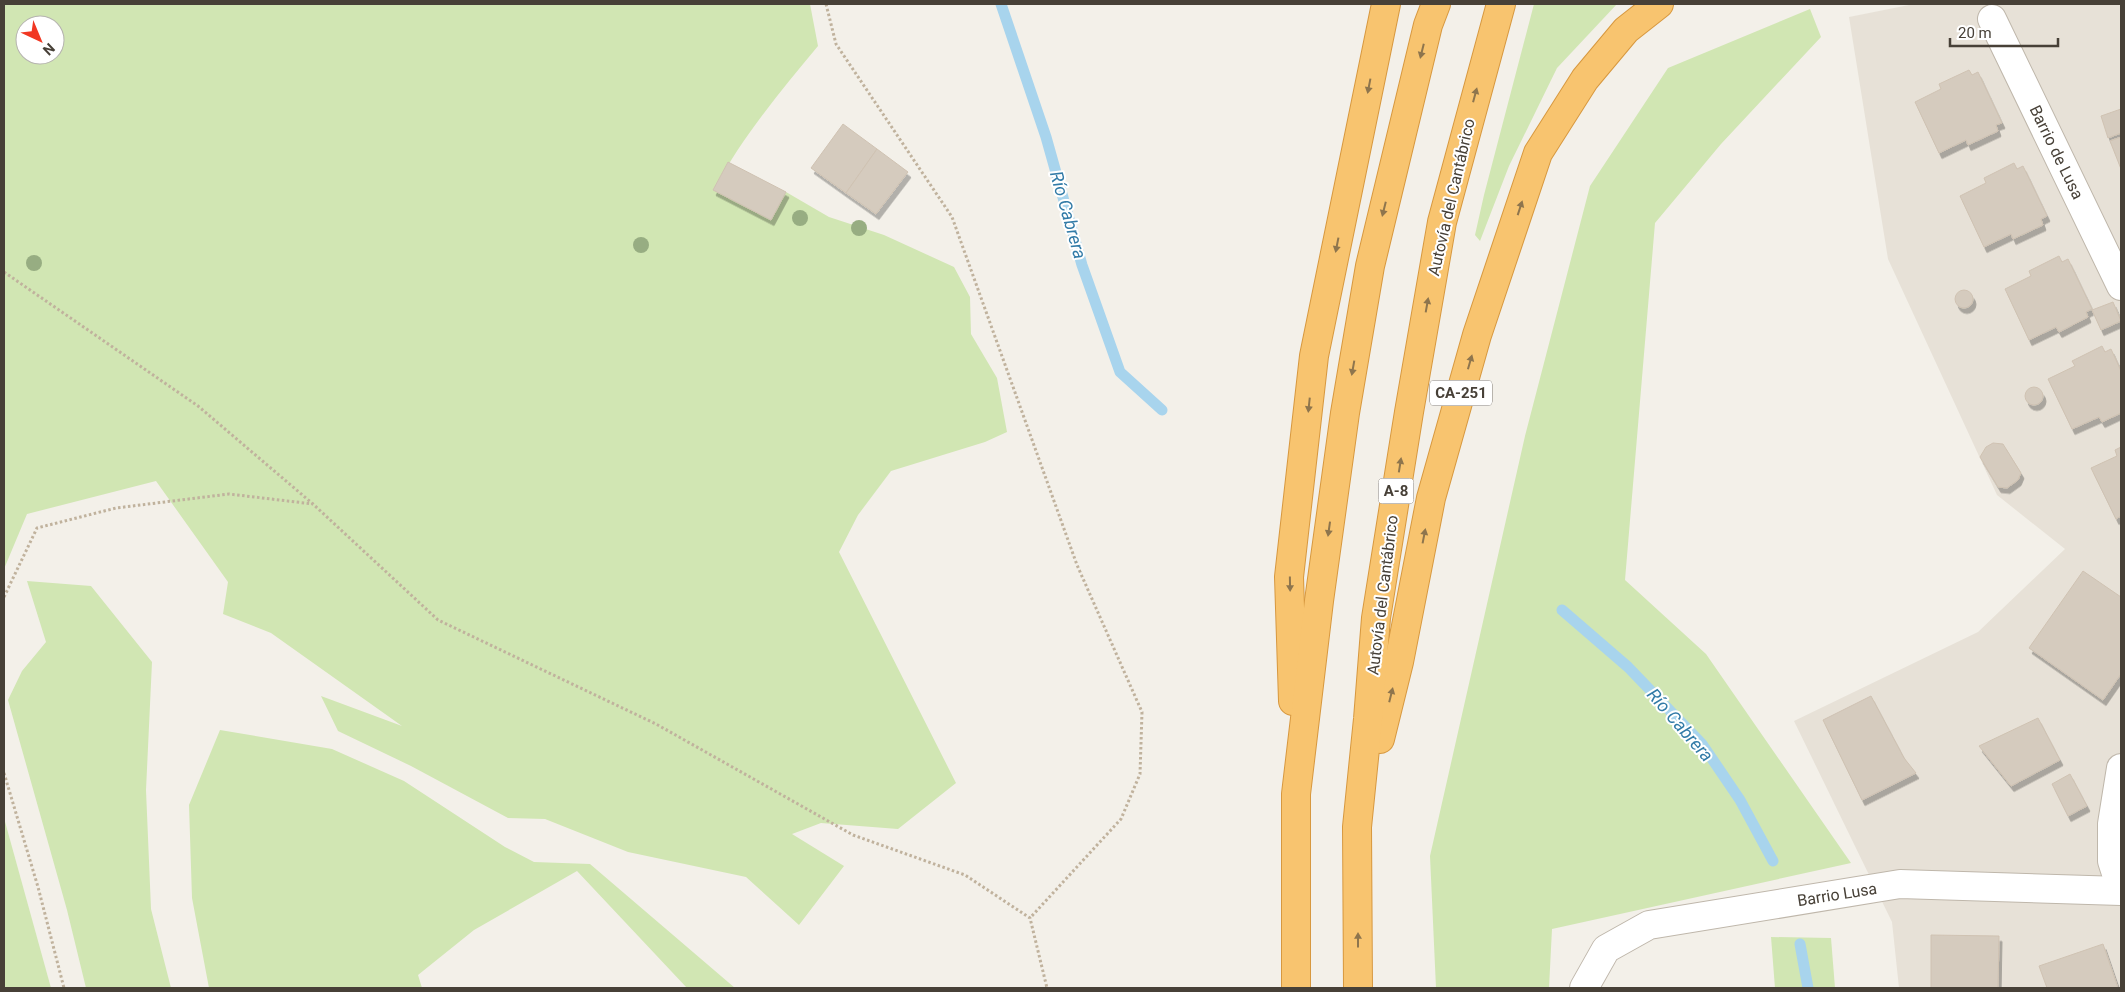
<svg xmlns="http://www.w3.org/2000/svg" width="2125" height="992" viewBox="0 0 2125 992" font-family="Roboto,sans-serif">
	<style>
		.residential { fill: #e7e1d7 }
		.green { fill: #d1e6b3; fill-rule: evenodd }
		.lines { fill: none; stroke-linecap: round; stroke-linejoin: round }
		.stream { stroke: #a8d4ed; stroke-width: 11 }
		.building { fill: #d5cbbe; stroke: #cfc2b2; filter: url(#shadow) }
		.minor-casing { stroke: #bfb7ab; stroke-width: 30 }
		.highway-casing { stroke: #d7983f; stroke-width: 30 }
		.path { stroke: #c0b29d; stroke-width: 3; stroke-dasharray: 2.5 2.5; stroke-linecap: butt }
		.minor { stroke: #fff; stroke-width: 28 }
		.highway { stroke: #f8c46f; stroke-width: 28 }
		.tree { fill: #97ad82 }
		.oneway { fill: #8e754d }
		.labels { text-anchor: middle; stroke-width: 4; stroke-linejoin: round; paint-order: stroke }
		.shield { fill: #fff; stroke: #7e7973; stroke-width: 1 }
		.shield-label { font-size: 15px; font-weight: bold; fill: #474037 }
		.street-label { font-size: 16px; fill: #474037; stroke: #fff }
		.water-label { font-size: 18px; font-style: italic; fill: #327ba7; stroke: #fff }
	</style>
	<defs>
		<filter id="shadow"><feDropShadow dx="3" dy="5.5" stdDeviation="0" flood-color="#0004"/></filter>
	</defs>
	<rect width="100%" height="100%" fill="#f3f0e9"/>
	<polygon class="residential" points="1914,4 2121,4 2121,988 1899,988 1892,922 1794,721 1978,632 2065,549 1997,495 1888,259 1849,17"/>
	<g class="green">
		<path d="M4 4H810L818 46C780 92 742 137 714 190L771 220 786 192 829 217 884 235 954 267 970 297 971 334 997 378 1007 432 985 442 891 471 858 515 839 552 956 783 898 829 821 823 792 834 844 866 799 925 746 877 628 852 545 819 508 818 411 766 338 731 321 696 402 726 271 633 223 614 228 582 156 481 27 514 4 569ZM25 25H55V55H25Z"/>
		<polygon points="1534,4 1617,4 1557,68 1509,166 1480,241 1475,235 1484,195"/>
		<polygon points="1810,9 1821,37 1721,144 1655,223 1625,580 1706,654 1851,863 1552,929 1549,988 1436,988 1430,856 1525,436 1590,186 1668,68"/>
		<polygon points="27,581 91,586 152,662 146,790 151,909 171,988 86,988 67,910 8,700 22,671 46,642"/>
		<polygon points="220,730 332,749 404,781 505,847 534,862 590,864 735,988 687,988 577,871 474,930 418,975 422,988 209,988 192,898 189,805"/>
		<polygon points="4,818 51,988 4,988"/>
		<polygon points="1771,937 1831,938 1835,988 1775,988"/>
	</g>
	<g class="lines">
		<g class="stream">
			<polyline points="1001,4 1046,137 1082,265 1120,372 1162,410"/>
			<polyline points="1562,610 1628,667 1702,744 1740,800 1773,861"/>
			<polyline points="1800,944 1808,988"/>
		</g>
	</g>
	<g class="building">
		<polygon points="1969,70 1972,75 1978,72 2002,123 1996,125 1998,131 1968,145 1966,140 1939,153 1915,102 1941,89 1939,84"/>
		<polygon points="2121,109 2121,133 2108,138 2101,116"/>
		<polygon points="843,124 877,149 846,193 811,168"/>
		<polygon points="2121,137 2121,169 2110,141"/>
		<polygon points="877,149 908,172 876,214 846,193"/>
		<polygon points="728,162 786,192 771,220 713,190"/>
		<polygon points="2014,163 2017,169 2023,166 2047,216 2041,219 2043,225 2013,239 2011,234 1984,247 1960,196 1986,183 1984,178"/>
		<polygon points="2059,256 2062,262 2068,259 2092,309 2086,312 2088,317 2059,332 2056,327 2029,340 2005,289 2031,276 2029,271"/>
		<circle cx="1964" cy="299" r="9"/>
		<polygon points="2113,302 2121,321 2101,330 2092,310"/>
		<polygon points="2102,346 2105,352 2111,349 2121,371 2121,413 2102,422 2099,417 2072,429 2048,379 2075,366 2072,361"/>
		<circle cx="2034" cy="396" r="9"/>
		<polygon points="1993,443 2003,444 2021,473 2018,480 2007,488 1998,487 1980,457 1986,447"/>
		<polygon points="2121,447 2121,516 2116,519 2091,468 2117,456 2115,450"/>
		<polygon points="2083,571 2121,597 2121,674 2103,700 2029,648"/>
		<polygon points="1871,696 1904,758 1916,773 1862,800 1823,720"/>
		<polygon points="2038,718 2060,760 2011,786 1979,746"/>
		<polygon points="2070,774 2087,806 2068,816 2052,784"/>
		<polygon points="1931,935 1999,936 1998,988 1931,988"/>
		<polygon points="2103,944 2118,988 2047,988 2039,966"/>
	</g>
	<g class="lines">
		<defs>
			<g id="minor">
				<polyline points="1992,19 2121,286"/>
				<polyline points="2121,768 2112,824 2112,861 2121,889"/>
				<polyline points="1584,988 1606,949 1649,925 1900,884 2121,891"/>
			</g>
			<g id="highway">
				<polyline points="1293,701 1289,577 1314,356 1386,4"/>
				<polyline points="1380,739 1399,662 1431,498 1477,335 1538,153 1585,79 1626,30 1659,4"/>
				<polyline points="1296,988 1296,794 1319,601 1345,413 1370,266 1428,25 1436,4"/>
				<polyline points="1358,988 1357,827 1368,719 1376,618 1409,412 1442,222 1501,4"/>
			</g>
		</defs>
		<use href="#minor" class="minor-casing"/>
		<use href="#highway" class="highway-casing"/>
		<g class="path">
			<polyline points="826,4 836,44 952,217 1077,565 1142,712 1140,774 1121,819 1030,918"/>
			<polyline points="4,272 198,406 313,504 438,620 656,724 853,835 965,875 1030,918 1047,988"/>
			<polyline points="4,597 37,528 116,508 229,494 313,504"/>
			<polyline points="4,773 38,887 64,988"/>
		</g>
		<use href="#minor" class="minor"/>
		<use href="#highway" class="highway"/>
	</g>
	<g class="tree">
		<circle cx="800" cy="218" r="8"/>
		<circle cx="859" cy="228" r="8"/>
		<circle cx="641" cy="245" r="8"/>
		<circle cx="34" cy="263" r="8"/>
	</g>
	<defs><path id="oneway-solid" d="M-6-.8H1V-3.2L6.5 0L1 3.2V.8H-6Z" transform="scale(1.25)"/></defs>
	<g class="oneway">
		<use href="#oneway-solid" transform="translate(1422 51) rotate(104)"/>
		<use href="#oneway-solid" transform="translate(1369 86) rotate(101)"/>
		<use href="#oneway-solid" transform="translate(1475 95) rotate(-75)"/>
		<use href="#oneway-solid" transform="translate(1520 208) rotate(-72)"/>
		<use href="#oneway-solid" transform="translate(1384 209) rotate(104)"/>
		<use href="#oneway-solid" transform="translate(1337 245) rotate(101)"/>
		<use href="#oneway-solid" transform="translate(1427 305) rotate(-80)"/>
		<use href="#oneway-solid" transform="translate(1470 362) rotate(-74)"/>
		<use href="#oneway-solid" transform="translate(1353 368) rotate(100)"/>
		<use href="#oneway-solid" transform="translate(1309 405) rotate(96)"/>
		<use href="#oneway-solid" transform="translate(1400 465) rotate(-81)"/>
		<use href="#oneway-solid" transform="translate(1329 529) rotate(98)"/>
		<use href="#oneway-solid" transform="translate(1424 536) rotate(-79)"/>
		<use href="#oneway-solid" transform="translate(1290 584) rotate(89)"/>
		<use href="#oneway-solid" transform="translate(1391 695) rotate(-76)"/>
		<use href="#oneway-solid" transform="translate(1358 940) rotate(-90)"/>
	</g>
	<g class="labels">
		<g class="shield">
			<rect x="1430" y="380.5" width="62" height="25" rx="4"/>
			<rect x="1378.5" y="478.5" width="35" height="25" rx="4"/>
		</g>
		<g class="shield-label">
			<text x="1461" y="398">CA-251</text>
			<text x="1396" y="496">A-8</text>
		</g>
		<g class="street-label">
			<text transform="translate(2057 152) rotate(64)" y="6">Barrio de Lusa</text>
			<text transform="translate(1451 197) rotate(-77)" y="6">Autovía del Cantábrico</text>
			<text transform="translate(1382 595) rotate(-83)" y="6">Autovía del Cantábrico</text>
			<text transform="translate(1837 894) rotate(-9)" y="6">Barrio Lusa</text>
		</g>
		<g class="water-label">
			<text transform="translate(1068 215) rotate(74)" y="6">Río Cabrera</text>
			<text transform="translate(1680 725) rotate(49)" y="6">Río Cabrera</text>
		</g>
	</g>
	<rect width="2125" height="992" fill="none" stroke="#474037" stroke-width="10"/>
	<g transform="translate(40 40) rotate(136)"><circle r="24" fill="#ffffff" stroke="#b5b3af"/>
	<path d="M0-4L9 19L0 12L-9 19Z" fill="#f13722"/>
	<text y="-8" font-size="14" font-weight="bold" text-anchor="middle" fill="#474037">N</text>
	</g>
	<path d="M1950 38v8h108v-8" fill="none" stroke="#474037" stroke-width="2.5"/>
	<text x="1958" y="38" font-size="15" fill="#474037" stroke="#ffffff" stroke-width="4" paint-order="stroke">20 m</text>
</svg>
